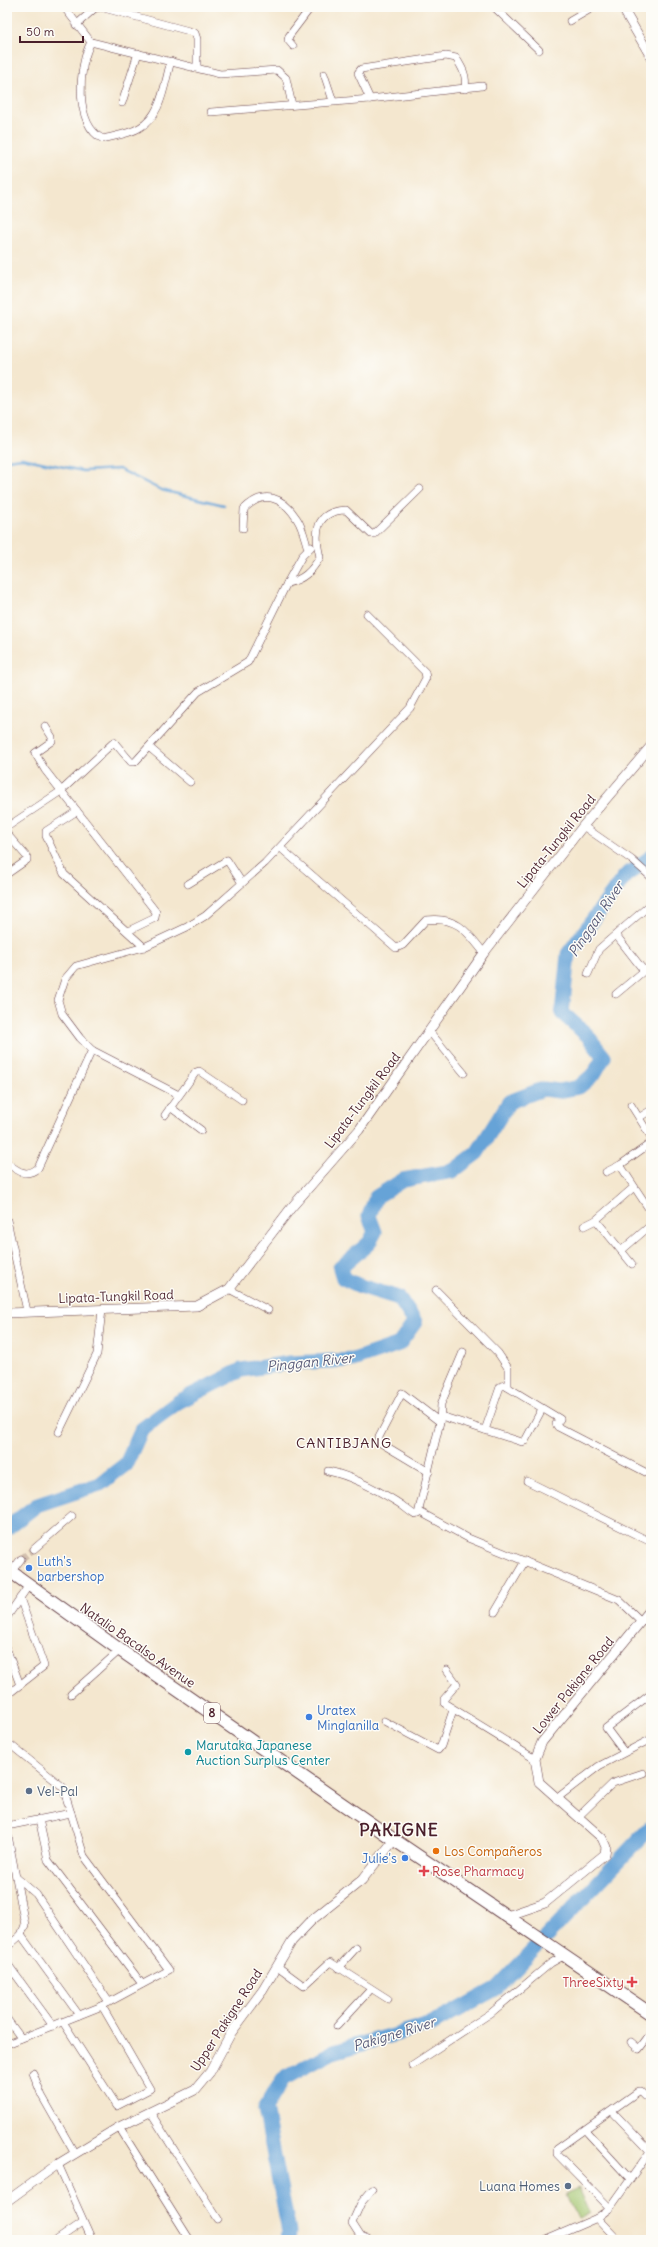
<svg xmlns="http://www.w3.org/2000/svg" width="658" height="2247" viewBox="0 0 658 2247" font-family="Delius,sans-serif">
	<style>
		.green { fill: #a3c56e; stroke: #76724c }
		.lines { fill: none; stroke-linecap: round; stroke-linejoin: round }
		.stream { stroke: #66a3d7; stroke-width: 2.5 }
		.river { stroke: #66a3d7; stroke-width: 15 }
		.street-tunnel { stroke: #d2bfae; stroke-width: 7; stroke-dasharray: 7 3.5; stroke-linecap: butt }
		.street-casing { stroke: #643d44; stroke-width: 8 }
		.secondary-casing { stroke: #643d44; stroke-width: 10 }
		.highway-casing { stroke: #643d44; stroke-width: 14 }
		.street { stroke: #fff; stroke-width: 7 }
		.secondary { stroke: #fff; stroke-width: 9 }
		.highway { stroke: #fff; stroke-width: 12 }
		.shop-dot { fill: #3f7fe0; stroke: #fdfcf7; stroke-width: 1.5 }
		.culture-dot { fill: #0f9aa8; stroke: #fdfcf7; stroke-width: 1.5 }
		.service-dot { fill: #5c6f8a; stroke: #fdfcf7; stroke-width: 1.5 }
		.food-dot { fill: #e8710a; stroke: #fdfcf7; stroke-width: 1.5 }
		.health-dot { fill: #e0444e; stroke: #fdfcf7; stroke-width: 1.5 }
		.labels { text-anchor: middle; stroke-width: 3; stroke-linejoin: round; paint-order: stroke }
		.shield { fill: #fdfcf7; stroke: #806168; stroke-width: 1 }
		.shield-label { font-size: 12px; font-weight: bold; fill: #4a1f2b }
		.street-label { font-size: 13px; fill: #4a1f2b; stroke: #fdfcf7 }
		.shop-label { font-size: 13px; fill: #366cbe; stroke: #fdfcf7; text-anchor: start }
		.culture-label { font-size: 13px; fill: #0d838f; stroke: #fdfcf7; text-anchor: start }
		.service-label { font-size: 13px; fill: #4e5e75; stroke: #fdfcf7; text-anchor: start }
		.food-label { font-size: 13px; fill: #c56008; stroke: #fdfcf7; text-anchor: start }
		.health-label { font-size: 13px; fill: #be3a42; stroke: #fdfcf7; text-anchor: start }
		.water-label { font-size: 14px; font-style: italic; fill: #575a78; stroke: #fdfcf7 }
		.neighbourhood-label { font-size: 14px; letter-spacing: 1px; fill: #4a1f2b; stroke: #fdfcf7 }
		.district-label { font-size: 17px; font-weight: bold; letter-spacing: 1px; fill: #4a1f2b; stroke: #fdfcf7 }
	</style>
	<rect width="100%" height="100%" fill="#fdfcf7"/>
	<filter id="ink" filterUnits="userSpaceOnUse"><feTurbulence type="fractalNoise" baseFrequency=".025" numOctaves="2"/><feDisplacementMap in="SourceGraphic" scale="8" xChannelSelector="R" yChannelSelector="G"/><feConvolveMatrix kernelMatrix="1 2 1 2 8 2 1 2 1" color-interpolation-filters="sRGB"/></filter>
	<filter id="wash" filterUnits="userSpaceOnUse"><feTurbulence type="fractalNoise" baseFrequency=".012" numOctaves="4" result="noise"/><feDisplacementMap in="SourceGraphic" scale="16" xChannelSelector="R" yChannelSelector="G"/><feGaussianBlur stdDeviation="0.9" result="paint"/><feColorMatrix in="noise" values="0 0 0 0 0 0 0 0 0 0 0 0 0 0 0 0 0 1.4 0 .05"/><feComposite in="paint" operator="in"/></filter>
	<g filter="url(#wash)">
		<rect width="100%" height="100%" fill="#f4e7cf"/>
		<polygon class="green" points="579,2188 590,2213 577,2219 566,2194"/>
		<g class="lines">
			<polyline class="stream" points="7,460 22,458 83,471 119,469 161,490 224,505"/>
			<g class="river">
				<polyline points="7,1528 37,1505 100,1484 126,1464 142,1429 178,1402 241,1370 290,1363 353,1360 399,1344 415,1322 399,1298 360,1286 343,1278 340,1268 369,1243 375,1232 369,1216 376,1197 403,1180 453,1171 477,1153 509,1102 543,1089 559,1091 579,1087 594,1074 604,1057 587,1035 562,1013 568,954 625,876 651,857"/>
				<polyline points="288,2240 289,2232 265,2109 283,2079 333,2052 432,2024 497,1988 651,1827"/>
			</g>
		</g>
	</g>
	<g filter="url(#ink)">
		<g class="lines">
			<polyline class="street-tunnel" points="21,1559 34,1549"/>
			<defs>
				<g id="street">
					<polyline points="64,7 91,42 220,74 277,70 286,78 292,105"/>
					<polyline points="494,7 539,50"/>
					<polyline points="570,21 594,7"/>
					<polyline points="76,25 94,9 100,7 189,31 195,33 197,39 197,67"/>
					<path d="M91 42C78 66 74 125 103 139 114 136 129 134 139 128 162 116 164 84 171 61"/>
					<polyline points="293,46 288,40 289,36 311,7"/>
					<polyline points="324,74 333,101"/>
					<path d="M370 99 358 73 361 69 446 56 456 58C463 69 467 76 465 89"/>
					<polyline points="122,103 138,53"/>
					<polyline points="211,112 370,99 482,86"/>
					<path d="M243 528 244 509C264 489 283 497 297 519 303 528 305 540 308 549"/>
					<polyline points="287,583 302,556 311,547"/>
					<polyline points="45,726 52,737 52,741 35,753 45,770 156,912 155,918 128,931"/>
					<polyline points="150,748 190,782"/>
					<polyline points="77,811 46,831 46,836 64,874 144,947"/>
					<polyline points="583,826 632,860 651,877"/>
					<path d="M7 827 61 791 114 742 131 762H135L198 692 248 662 287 583C303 580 312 571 320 557 314 533 315 511 346 510L371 534H374L420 489"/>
					<polyline points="7,834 27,857 27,860 7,874"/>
					<path d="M283 850 396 948 403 945 426 920C457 916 467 931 484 953"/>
					<polyline points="188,884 227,860 242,883"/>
					<polyline points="616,935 644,971"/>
					<polyline points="588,974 599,949 651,904"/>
					<polyline points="616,994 651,965"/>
					<polyline points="429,1031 464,1073"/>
					<polyline points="179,1095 92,1050 80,1038 62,1014 58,1000 65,979 76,966 144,947 187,927 205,916 265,863 410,708 426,678 425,672 367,614"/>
					<polyline points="631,1105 651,1137"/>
					<polyline points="170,1107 201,1130"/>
					<polyline points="165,1115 196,1072 199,1071 242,1100"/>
					<polyline points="640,1117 651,1110"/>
					<path d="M7 1163C18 1171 26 1178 38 1168L92 1050"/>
					<polyline points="620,1165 651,1212"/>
					<polyline points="606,1172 620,1165 651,1143"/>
					<polyline points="7,1220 27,1311"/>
					<polyline points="596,1220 632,1264"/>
					<polyline points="584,1226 596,1220 634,1187"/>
					<polyline points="622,1250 651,1225"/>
					<polyline points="229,1289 268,1310"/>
					<polyline points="436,1290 498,1353 508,1368 508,1387"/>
					<polyline points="441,1416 522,1442 525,1441 542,1409"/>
					<polyline points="485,1430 500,1387 504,1385 560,1419 556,1424 558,1427 651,1475"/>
					<polyline points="59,1432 97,1354 102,1310"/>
					<path d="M328 1471C352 1476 376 1489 397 1502 404 1506 408 1511 415 1515L418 1514 440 1422 441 1404 463 1352"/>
					<polyline points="429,1472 379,1442 378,1439 402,1393 440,1422"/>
					<polyline points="527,1481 651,1542"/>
					<polyline points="420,1512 468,1538 619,1600 641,1621"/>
					<polyline points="34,1549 72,1516"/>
					<polyline points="11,1572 21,1559"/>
					<polyline points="495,1612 525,1561"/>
					<polyline points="7,1617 29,1585"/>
					<polyline points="7,1650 20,1685"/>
					<polyline points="447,1670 457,1684 444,1699 444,1703 535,1759"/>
					<polyline points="71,1694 120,1650"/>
					<polyline points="7,1695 44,1666 20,1598"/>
					<polyline points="384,1721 438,1750 441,1746 453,1710"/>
					<polyline points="7,1742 63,1787 84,1856 169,1970 102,2006 7,2044"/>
					<polyline points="624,1752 606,1728 651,1694"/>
					<polyline points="556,1799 599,1766 651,1739"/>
					<polyline points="578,1817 613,1783 643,1773"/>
					<polyline points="39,1819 48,1860 142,1984"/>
					<polyline points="7,1826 71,1813"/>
					<polyline points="7,1830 25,1925 21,1935 7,1947"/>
					<polyline points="17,1878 36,1894 109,2002"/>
					<polyline points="21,1935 79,2015"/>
					<polyline points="7,1963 53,2026"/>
					<polyline points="277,1966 304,1986 330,1962 388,1999"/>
					<polyline points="338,1968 356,1948"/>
					<polyline points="7,2019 21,2038"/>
					<polyline points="63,2022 117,2106 150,2089 102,2006"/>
					<polyline points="337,2026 371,1989"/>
					<polyline points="631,2042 639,2049 651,2033"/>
					<polyline points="412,2065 491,2013 551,1963 565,1955"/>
					<polyline points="33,2073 42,2096 75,2154"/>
					<polyline points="612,2111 650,2151"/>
					<polyline points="150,2112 218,2219"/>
					<polyline points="119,2127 190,2240"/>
					<polyline points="585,2130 630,2179"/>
					<polyline points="58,2164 92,2240"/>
					<polyline points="610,2208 557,2154 557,2149 639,2091 641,2091 651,2101"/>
					<polyline points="597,2218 618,2240"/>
					<polyline points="57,2240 83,2222"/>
					<polyline points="368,2240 361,2237 352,2223 361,2203 372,2190"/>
					<polyline points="546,2240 597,2218 610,2208 651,2150"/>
				</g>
				<g id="secondary">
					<polyline points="622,7 651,57"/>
					<polyline points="7,1313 197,1306 229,1289 291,1208 359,1130 484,953 583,826 651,746"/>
					<polyline points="507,1916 545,1903 605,1854 606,1847 602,1838 539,1782 535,1759 542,1742 651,1609"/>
					<polyline points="7,2201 58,2164 119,2127 195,2090 210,2072 231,2033 263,1990 292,1941 312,1920 362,1880 394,1840"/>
				</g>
				<polyline id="highway" points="7,1569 120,1650 393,1839 651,2014"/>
			</defs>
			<use href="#street" class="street-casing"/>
			<use href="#secondary" class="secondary-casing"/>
			<use href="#highway" class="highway-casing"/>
			<use href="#street" class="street"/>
			<use href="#secondary" class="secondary"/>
			<use href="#highway" class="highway"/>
		</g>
	</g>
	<g class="shop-dot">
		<circle cx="29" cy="1568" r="4"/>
		<circle cx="309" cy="1717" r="4"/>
		<circle cx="405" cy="1858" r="4"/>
	</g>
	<circle class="culture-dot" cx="188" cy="1752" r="4"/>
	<g class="service-dot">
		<circle cx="29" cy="1791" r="4"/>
		<circle cx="568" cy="2186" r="4"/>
	</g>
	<circle class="food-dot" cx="436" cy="1851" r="4"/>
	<g class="health-dot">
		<path d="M422 1865h4v4h4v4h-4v4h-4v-4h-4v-4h4z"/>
		<path d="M630 1976h4v4h4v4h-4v4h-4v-4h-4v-4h4z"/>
	</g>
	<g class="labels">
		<rect class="shield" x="204" y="1703" width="16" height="20" rx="3"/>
		<g class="shield-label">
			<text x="212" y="1717">8</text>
		</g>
		<g class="street-label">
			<text transform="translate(556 841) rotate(-51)" y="5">Lipata-Tungkil Road</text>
			<text transform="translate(362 1100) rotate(-53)" y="5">Lipata-Tungkil Road</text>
			<text transform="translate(116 1296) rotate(-2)" y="5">Lipata-Tungkil Road</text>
			<text transform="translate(138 1645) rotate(35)" y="5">Natalio Bacalso Avenue</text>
			<text transform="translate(573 1685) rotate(-51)" y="5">Lower Pakigne Road</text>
			<text transform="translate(226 2020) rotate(-57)" y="5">Upper Pakigne Road</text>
		</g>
		<g class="shop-label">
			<text x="37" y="1566">Luth's<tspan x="37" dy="15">barbershop</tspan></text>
			<text x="317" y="1715">Uratex<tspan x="317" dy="15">Minglanilla</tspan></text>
			<text x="397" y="1863" text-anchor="end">Julie's</text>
		</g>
		<g class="culture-label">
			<text x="196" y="1750">Marutaka Japanese<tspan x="196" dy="15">Auction Surplus Center</tspan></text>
		</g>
		<g class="service-label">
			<text x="37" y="1796">Vel-Pal</text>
			<text x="560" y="2191" text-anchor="end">Luana Homes</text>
		</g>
		<g class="food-label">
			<text x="444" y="1856">Los Compañeros</text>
		</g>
		<g class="health-label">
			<text x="432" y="1876">Rose Pharmacy</text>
			<text x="624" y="1987" text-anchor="end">ThreeSixty</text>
		</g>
		<g class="water-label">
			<text transform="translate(596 919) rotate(-56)" y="5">Pinggan River</text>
			<text transform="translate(310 1362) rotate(-6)" y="5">Pinggan River</text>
			<text transform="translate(394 2034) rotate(-17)" y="5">Pakigne River</text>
		</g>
		<g class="neighbourhood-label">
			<text x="344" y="1448">CANTIBJANG</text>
		</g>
		<g class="district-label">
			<text x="399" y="1836">PAKIGNE</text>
		</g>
	</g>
	<rect width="658" height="2247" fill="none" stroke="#fdfcf7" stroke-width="24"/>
	<path d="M20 36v6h63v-6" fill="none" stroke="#4a1f2b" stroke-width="2"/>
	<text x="26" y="36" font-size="12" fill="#4a1f2b" stroke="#fdfcf7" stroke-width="3" paint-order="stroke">50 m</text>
</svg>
